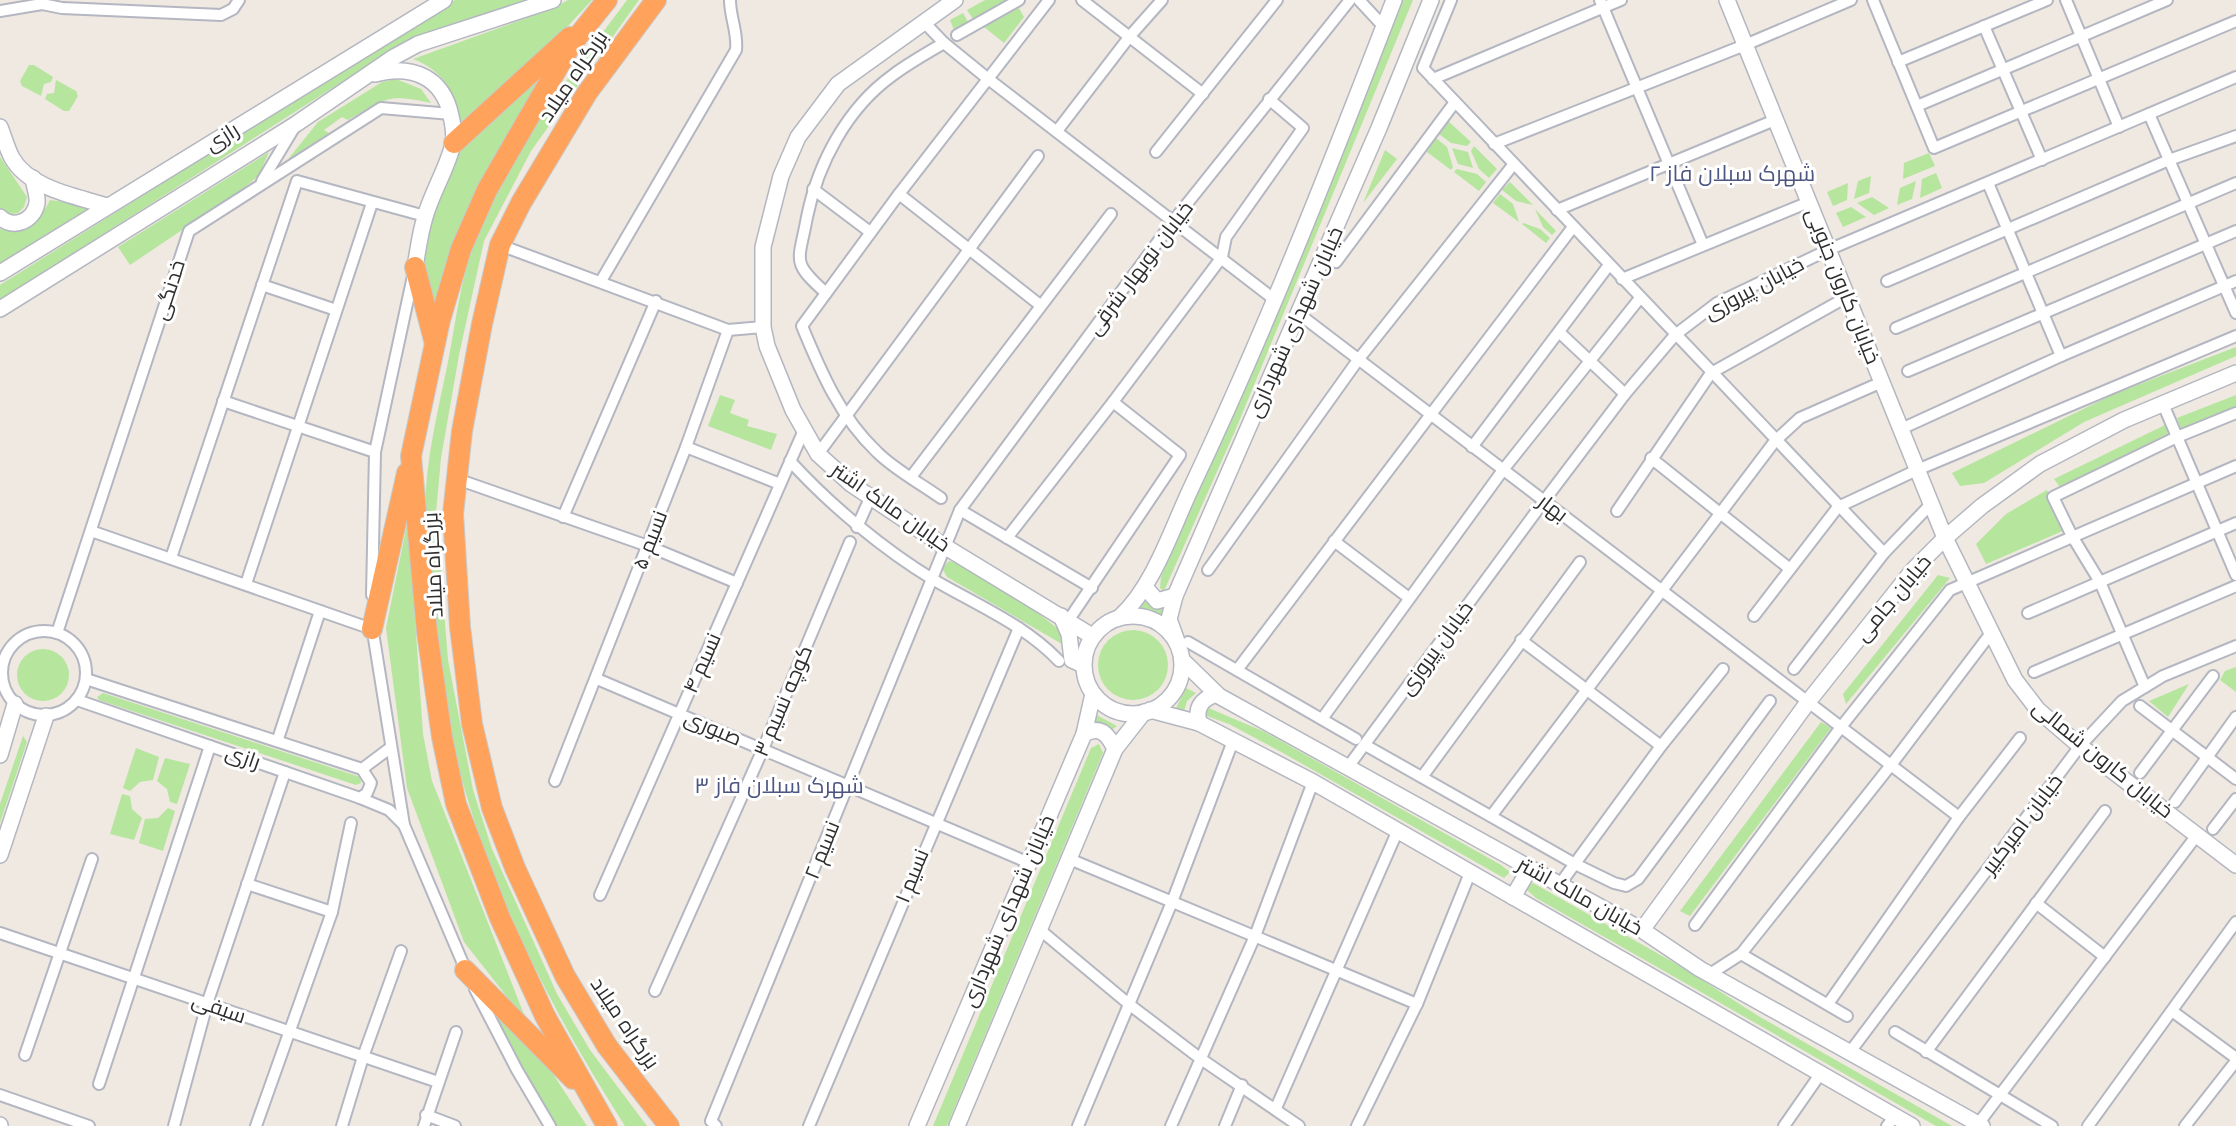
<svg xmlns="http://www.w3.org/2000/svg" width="2236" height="1126" viewBox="0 0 2236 1126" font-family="Arial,Cairo,sans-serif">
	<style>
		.green { fill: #b6e59e }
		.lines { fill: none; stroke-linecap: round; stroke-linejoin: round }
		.street-casing { stroke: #b4b7c1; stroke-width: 14 }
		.secondary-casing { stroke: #b4b7c1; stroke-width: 18 }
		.highway-casing { stroke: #c9c9c9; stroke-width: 22 }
		.street { stroke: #fff; stroke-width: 10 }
		.secondary { stroke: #fff; stroke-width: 15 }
		.highway { stroke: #ffa35c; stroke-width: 20 }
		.labels { text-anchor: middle; stroke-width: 6; stroke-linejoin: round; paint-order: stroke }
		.street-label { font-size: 21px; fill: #2e2e2e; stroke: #fff }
		.neighbourhood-label { font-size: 22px; fill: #4d5680; stroke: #fff }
	</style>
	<rect width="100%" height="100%" fill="#efe9e1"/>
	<g class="green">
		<polygon points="455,0 529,0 417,37 356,73 0,300 0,285"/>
		<path d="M568 0H592L569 25 461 122C455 93 443 70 413 59L552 9Z"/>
		<path d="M627 0H639L531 151 484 241 459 355 441 458 436 513 448 660 473 790 492 849 557 994 590 1050 647 1126H625C540 993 470 852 443 695 437 666 437 634 434 604 431 574 425 543 425 513 425 462 438 411 448 362 456 321 461 276 476 237 509 149 572 74 627 0Z"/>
		<polygon points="985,0 1006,0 973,19 967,10"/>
		<polygon points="1403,0 1413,0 1235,431 1164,591 1160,588 1161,577 1256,357"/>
		<polygon points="1019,8 1024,17 1004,43 984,27"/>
		<polygon points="963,13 968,22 954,30 950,20"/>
		<polygon points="29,65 34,65 53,77 51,82 44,84 41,96 22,86 20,81"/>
		<polygon points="548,68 464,218 434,309 423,271 432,220 459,149"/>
		<path d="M396 79 421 89 431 103C386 93 386 99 348 120L342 117 324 130 329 133 285 163 318 122 382 82Z"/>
		<polygon points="56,80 76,91 78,96 69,111 64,111 45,99 47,94 54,93"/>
		<polygon points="1448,121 1471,142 1467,146 1451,143 1439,134"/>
		<polygon points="1436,138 1447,147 1453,167 1451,170 1427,152"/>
		<polygon points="1474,146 1497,169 1489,178 1479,169 1471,151"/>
		<polygon points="1452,148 1468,152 1473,168 1458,164"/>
		<polygon points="1385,150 1397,159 1363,203"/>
		<polygon points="269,152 259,175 243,189 130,265 118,247"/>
		<polygon points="1929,153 1935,166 1903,179 1904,163"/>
		<polygon points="0,157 27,197 24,207 18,213 6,215 0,208"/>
		<polygon points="1457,169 1477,174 1486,182 1479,191 1454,172"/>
		<polygon points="1936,173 1942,188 1920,198 1922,179"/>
		<polygon points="1871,176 1869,193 1854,199 1858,181"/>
		<polygon points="1916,181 1912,199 1897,205 1900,188"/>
		<polygon points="1510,182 1533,205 1516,201 1502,190"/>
		<polygon points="1848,183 1847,200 1833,206 1827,192"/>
		<polygon points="1500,194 1513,204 1519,222 1493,203"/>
		<polygon points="1872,197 1889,208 1874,215 1857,203"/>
		<path d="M50 200 94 206 0 264V229C30 234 37 224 50 200Z"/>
		<polygon points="1851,207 1866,217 1843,227 1836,213"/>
		<polygon points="1535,209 1556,231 1552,235 1543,227"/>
		<polygon points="1523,223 1540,229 1550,238 1546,243 1522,224"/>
		<polygon points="2236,347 2236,356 2084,422 1984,483 1960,486 1952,473 2114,394"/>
		<polygon points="720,395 735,400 730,413 749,420 747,426 777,434 771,450 708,426"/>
		<polygon points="2236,395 2236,407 2181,429 2177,418"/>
		<polygon points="2165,425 2168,434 2060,487 2054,479"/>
		<polygon points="2047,490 2065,530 1986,564 1976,544 2006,514"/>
		<polygon points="408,519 423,734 432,781 527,1022 464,942 407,788 386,628"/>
		<path d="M949 561C967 565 1063 625 1067 640L1062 644 947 577 942 568Z"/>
		<polygon points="1938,575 1950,578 1846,704 1843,694"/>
		<polygon points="1145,601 1153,607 1165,609 1164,617 1138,607"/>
		<circle cx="1133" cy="665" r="35"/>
		<circle cx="43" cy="675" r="26"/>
		<polygon points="2236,667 2236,692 2220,680 2225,671"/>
		<polygon points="2189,684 2168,717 2149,701"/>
		<polygon points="1186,688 1196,693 1187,701 1183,715 1174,712"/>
		<polygon points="103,693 360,777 361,783 356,785 99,700 97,697"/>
		<polygon points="1206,707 1265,732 1501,865 1510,872 1504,878 1283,753 1229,724 1204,715"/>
		<polygon points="1091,712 1117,726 1109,732 1093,725"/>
		<polygon points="1821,722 1831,728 1690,916 1680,911"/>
		<polygon points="23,736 27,742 0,823 0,804"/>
		<polygon points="1099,744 1103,753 947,1126 933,1126 1091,748"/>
		<polygon points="136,748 159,757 153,780 140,782 130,791 123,788"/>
		<polygon points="165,758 190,764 177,804 170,802 167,789 157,781"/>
		<polygon points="122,794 130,796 132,809 142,818 134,840 110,834"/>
		<polygon points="168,808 175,811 163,851 139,843 145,819 158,818"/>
		<polygon points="1533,883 1680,966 1760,1017 1952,1126 1936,1126 1536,898 1527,890 1527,886"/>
		<polygon points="484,999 549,1068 587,1126 555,1126 520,1067"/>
	</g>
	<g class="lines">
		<defs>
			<g id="street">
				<polyline points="1082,0 1203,94"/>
				<polyline points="1359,0 1384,27"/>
				<polyline points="1451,0 1423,68 1884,553"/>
				<polyline points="1600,0 1703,245"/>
				<polyline points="1873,0 1934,148 2236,21"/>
				<polyline points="2066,0 2119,127"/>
				<polyline points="0,11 42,4 62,8 221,15 233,9 239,0"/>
				<polyline points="923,21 944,43 987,78 1275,300"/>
				<polyline points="1984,26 2042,160"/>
				<polyline points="957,35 1019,0"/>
				<polyline points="1898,62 2047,0"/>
				<polyline points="1433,79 1621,0"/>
				<polyline points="1917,106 2167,0"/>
				<polyline points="2149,114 2236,313"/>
				<polyline points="1057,131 1130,36 1162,0"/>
				<polyline points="1494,144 1745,45 1851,0"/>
				<polyline points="1156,152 1277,0"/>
				<polyline points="262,181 294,128"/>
				<polyline points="1988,183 2061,356"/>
				<polyline points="813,189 870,232"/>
				<polyline points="899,194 1040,305"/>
				<polyline points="1557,210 1775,120"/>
				<polyline points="500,245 728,330"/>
				<polyline points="1324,256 1336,262 1455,102"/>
				<polyline points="1622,279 1809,202"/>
				<path d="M601 281 736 50C738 32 730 18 730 0"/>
				<polyline points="1887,281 2169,160 2236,136"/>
				<polyline points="262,285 336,310"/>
				<path d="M826 293C790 261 799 262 807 217 818 163 847 108 893 75 909 63 927 53 944 43"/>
				<polyline points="1299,314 1959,817"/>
				<polyline points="1896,328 2236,183"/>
				<polyline points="1559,332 1625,394"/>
				<polyline points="1908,371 2236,231"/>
				<polyline points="223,401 375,452"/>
				<polyline points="2163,404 2236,575"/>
				<polyline points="1901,429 2061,356 2236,281"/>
				<polyline points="686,447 780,484"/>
				<polyline points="1472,447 1609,265"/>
				<polyline points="818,454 1038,156"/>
				<polyline points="1651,458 1790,569"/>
				<path d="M790 461C829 504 884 550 934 580 977 605 1025 625 1059 661"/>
				<polyline points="911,477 1111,214"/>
				<polyline points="457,479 648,546 737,583"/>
				<path d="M941 498C920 483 895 470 877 452 840 417 821 372 802 326L899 194 1049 0"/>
				<polyline points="960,510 1092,588"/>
				<polyline points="1617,511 1711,373 1847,297"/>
				<polyline points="563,517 656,301"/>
				<polyline points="857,527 871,496"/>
				<polyline points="91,531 372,629"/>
				<polyline points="1007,538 1113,402 1222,257 1226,237 1303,128 1269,99"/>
				<polyline points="1334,541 1409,598"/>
				<polyline points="171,558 297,181 425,216"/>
				<polyline points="1208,570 1358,360 1513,165"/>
				<polyline points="246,584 372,203"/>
				<polyline points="372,595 375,452 413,276"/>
				<polyline points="2028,613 2236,523"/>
				<polyline points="1754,616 1838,507 1917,470 2236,336"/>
				<polyline points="1068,621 1180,455 1113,402"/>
				<polyline points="372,626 404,825 467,973"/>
				<circle cx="44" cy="673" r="42"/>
				<polyline points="57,633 189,231 381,108 451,114"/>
				<polyline points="1521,640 1661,746"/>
				<polyline points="1188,642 1356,739"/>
				<polyline points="1794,669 1884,553 1931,504"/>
				<polyline points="1237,670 1573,227"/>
				<polyline points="2034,672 2236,586"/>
				<polyline points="86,679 362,769 390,748"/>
				<polyline points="597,679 1027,862"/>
				<polyline points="2145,687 2100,582 2072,536 2053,497 2177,437 2236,413"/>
				<polyline points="77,700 360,798 389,810 404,825"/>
				<polyline points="2140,706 2236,779"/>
				<polyline points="1322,719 1503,470 1640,298"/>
				<polyline points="278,739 320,611"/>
				<polyline points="1365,745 1575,864 1614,883 1626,886 1638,879 1770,701"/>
				<polyline points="1348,767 1544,501 1625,394 1675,335 1717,303 1828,250 2236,77"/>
				<polyline points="2140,773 2213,676"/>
				<polyline points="1422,777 1580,562"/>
				<polyline points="555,781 686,447 728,330 763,327"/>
				<polyline points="360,798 367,793 371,783 362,769"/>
				<polyline points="2175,802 2236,717"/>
				<polyline points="1492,815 1775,441 1800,418 1882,382"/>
				<polyline points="2213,829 2236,799"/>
				<polyline points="1067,858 1417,1004"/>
				<polyline points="247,884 332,912"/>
				<polyline points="1560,884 1661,746 1723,669"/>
				<polyline points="600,895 804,430"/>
				<polyline points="2036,903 2105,957"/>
				<polyline points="1695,925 1841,727 1950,590 2236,466"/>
				<polyline points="1039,929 1130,1005 1201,1059 1299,1126"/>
				<polyline points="0,933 438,1082"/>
				<polyline points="1741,954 1847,1016"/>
				<polyline points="1710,974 1741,954 1891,765 1991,633"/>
				<polyline points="475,989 517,1070 550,1126"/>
				<polyline points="655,991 763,749 850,542"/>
				<polyline points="1828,1004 1959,817 2020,738"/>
				<polyline points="2172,1011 2236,1058"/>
				<polyline points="1895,1032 2052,1126"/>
				<polyline points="1850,1052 2080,746 2122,701 2163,676 2236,646"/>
				<polyline points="1926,1052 2105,811"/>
				<polyline points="25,1055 92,859"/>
				<polyline points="99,1084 210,746"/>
				<polyline points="0,1095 89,1126"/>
				<polyline points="1276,1108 1398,830"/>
				<polyline points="426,1115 455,1126"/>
				<polyline points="1978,1124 2197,835"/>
				<polyline points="174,1126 207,1004 285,772"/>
				<polyline points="256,1126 332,912 351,823"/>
				<polyline points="342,1126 363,1057 401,951"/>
				<polyline points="424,1126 456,1032"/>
				<polyline points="716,1126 711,1121 960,510 1174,220 1350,0"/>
				<polyline points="809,1126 1019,628"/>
				<polyline points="1078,1126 1172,902 1233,741"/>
				<polyline points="1171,1126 1255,936 1313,782"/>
				<polyline points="1225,1126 1242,1085"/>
				<polyline points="1357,1126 1417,1004 1470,873"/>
				<polyline points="1784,1126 1821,1073"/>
				<polyline points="1887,1126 1895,1116"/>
				<polyline points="2088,1126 2236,922"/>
				<polyline points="2185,1126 2236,1061"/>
			</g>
			<g id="secondary">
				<polyline points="955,0 838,84 798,137 781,176 763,247 763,327 767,346 793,410 818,454 851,484 944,546 1092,636"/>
				<polyline points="1727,0 1945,538 2015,680 2038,710 2080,746 2236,865"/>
				<path d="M375 74C412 64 443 77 451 116 453 125 455 135 453 144 447 169 432 192 425 217 420 233 418 250 415 267"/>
				<path d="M0 127C4 137 7 149 12 158 30 189 76 196 107 206"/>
				<path d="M0 217C13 230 34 221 37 203 38 196 34 186 33 178"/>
				<polyline points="0,273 444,0"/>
				<polyline points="0,309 296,124 394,57 418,44 553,0"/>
				<polyline points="1145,587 1157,601 1175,596"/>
				<circle cx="1133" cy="665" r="49"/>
				<polyline points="1061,616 1069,634 1072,660 1083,665"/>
				<path d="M1120 617C1154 586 1172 528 1192 486 1267 327 1331 164 1394 0"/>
				<polyline points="1178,644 1169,619 1175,596 1379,128 1431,0"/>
				<polyline points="1182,660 1219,696 1642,930 1700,969 1982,1126"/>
				<polyline points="1150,710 1199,723 1313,782 1912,1126"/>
				<path d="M1199 723C1195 707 1202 699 1216 694"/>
				<path d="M1084 734C1100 725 1108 734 1115 749"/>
				<polyline points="0,755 15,704"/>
				<polyline points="0,855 46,716"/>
				<polyline points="1513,897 1530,868"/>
				<polyline points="1642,930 1808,702 1913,570 1945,538 1982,506 2040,464 2124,420 2236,373"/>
				<polyline points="0,1125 0,1126"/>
				<polyline points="917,1126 1084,734 1093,694"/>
				<polyline points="957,1126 1115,749 1144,712"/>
			</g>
			<g id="highway">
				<polyline points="607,0 571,45 532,112 487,190 461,249 440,320 411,456 427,632 442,737 456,804 500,918 545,1016 607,1126"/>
				<polyline points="656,0 587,93 521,203 500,245 482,324 462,431 453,514 460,627 472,724 492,808 515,868 565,976 607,1046 669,1126"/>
				<polyline points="454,143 570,37"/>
				<polyline points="415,267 434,340"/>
				<polyline points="372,629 407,473"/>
				<polyline points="465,970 573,1079"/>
			</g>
		</defs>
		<use href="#street" class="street-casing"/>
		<use href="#secondary" class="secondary-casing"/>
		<use href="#highway" class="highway-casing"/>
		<use href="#street" class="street"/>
		<use href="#secondary" class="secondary"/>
		<use href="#highway" class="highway"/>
	</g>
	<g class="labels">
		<g class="street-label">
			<text transform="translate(573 76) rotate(-56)" y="7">بزرگراه میلاد</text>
			<text transform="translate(222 137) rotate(-32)" y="7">رازی</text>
			<text transform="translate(1140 268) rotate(-53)" y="7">خیابان نوبهار شرقی</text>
			<text transform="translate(1843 286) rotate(68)" y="7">خیابان کارون جنوبی</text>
			<text transform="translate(1754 288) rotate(-28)" y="7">خیابان پیروزی</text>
			<text transform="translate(169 290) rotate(-72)" y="7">خدنگی</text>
			<text transform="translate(1295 322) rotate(-66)" y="7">خیابان شهدای شهرداری</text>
			<text transform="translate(891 507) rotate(35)" y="7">خیابان مالک اشتر</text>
			<text transform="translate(1553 508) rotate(37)" y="7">بهار</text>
			<text transform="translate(650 540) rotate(-69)" y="7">نسیم ۵</text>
			<text transform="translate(433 565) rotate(-93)" y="7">بزرگراه میلاد</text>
			<text transform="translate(1893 598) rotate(-50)" y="7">خیابان جامی</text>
			<text transform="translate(1436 648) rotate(-54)" y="7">خیابان پیروزی</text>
			<text transform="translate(702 663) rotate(-66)" y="7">نسیم ۴</text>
			<text transform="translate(783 701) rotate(-67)" y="7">کوچه نسیم ۳</text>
			<text transform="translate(713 728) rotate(23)" y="7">صبوری</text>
			<text transform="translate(243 757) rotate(19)" y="7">رازی</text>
			<text transform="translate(2103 759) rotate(39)" y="7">خیابان کارون شمالی</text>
			<text transform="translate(2022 824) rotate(-53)" y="7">خیابان امیرکبیر</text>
			<text transform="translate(822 850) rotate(-68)" y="7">نسیم ۲</text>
			<text transform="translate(912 876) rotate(-68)" y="7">نسیم ۱</text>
			<text transform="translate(1580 896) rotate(29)" y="7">خیابان مالک اشتر</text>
			<text transform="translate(1008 911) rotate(-67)" y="7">خیابان شهدای شهرداری</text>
			<text transform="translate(219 1008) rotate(19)" y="7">سیفی</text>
			<text transform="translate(625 1023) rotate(56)" y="7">بزرگراه میلاد</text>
		</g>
		<g class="neighbourhood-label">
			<text x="1732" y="181">شهرک سبلان فاز ۲</text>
			<text x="779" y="793">شهرک سبلان فاز ۳</text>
		</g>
	</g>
</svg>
